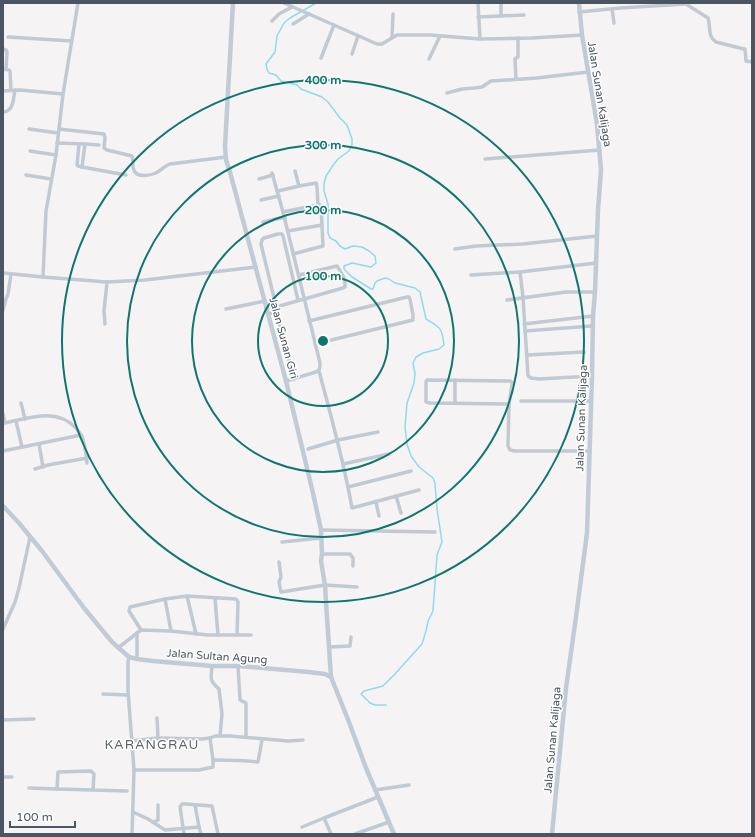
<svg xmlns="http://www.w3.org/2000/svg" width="755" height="837" viewBox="0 0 755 837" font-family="'Varela Round',sans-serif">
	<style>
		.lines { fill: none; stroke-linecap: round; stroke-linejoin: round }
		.stream { stroke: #90daee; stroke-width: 1.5 }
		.street { stroke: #c1cad2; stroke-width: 3.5 }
		.secondary { stroke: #c1cbd6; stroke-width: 4.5 }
		.ring { fill: none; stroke: #0f766e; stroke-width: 2 }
		.labels { text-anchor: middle; stroke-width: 3; stroke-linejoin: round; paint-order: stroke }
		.street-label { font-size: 11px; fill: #4a5661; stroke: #fff }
		.quarter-label { font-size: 13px; letter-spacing: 1px; fill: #5f6368; stroke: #fff }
		.centre { fill: #0f766e; stroke: #fff; stroke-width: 2 }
		.ring-label { font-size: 12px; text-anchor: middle; font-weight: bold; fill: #0f766e; stroke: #fff; stroke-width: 3; stroke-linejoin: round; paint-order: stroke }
	</style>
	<rect width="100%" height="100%" fill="#f5f3f3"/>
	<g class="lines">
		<path class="stream" d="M316 3 290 18 284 23 277 36 275 52 266 64 267 69 269 73 276 75 281 81 297 85 301 89 322 97 328 102 340 118 347 125 352 139V145L349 151 338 159 334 164 326 176 324 184V191L328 204V233L330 238 336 241 340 246 345 249 353 246 362 247 369 251 375 256 376 263 371 267 352 263 344 266V269L352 277 371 289H373L375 283 377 281 385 278 389 279 395 283 415 288 420 292 426 319C441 328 442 328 444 345L439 349 423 353 416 357 413 363 415 374 414 383 407 403 405 427 407 444 411 456 419 467 433 478 435 483 437 509 442 542 437 555 433 611 428 621 426 631 422 644 394 675 383 686 364 691 361 694 370 703 375 705H386"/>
		<g class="street">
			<polyline points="284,3 377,44 382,44 397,35 430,35 480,39 532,38 582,35"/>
			<polyline points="478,3 480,39"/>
			<path d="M686 4 708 18C711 27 707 36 716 42L744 49H745L746 61 752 62"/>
			<polyline points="612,9 614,23"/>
			<polyline points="579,12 620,8 686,4 687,3"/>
			<polyline points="501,16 501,3"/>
			<polyline points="478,17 524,15"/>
			<polyline points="272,21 279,14 292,7"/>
			<polyline points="293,24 309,14"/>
			<polyline points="8,37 72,41"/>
			<polyline points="392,37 393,14"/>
			<polyline points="3,49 6,50 7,52 6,69"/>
			<polyline points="352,54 358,36"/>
			<polyline points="321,58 334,25"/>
			<polyline points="429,59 440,36"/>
			<polyline points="3,69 9,70 10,71 11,90"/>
			<polyline points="516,79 515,59 518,57 518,38"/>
			<polyline points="3,91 20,90 63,94"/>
			<polyline points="447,93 462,89 474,88 482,87 491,81 537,78 588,72"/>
			<path d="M3 112C14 111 13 99 15 90"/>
			<polyline points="29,129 58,133"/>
			<path d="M59 129 104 134 105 138 104 148 107 150 132 156C134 161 131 167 135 172 139 178 151 175 156 173 161 170 165 166 170 164L226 157"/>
			<polyline points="57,143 85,144 82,167 126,175"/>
			<polyline points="79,144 77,165 78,166 82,167"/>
			<polyline points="85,144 99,145"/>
			<polyline points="30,151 56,155"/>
			<polyline points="485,159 600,150"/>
			<polyline points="295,171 299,186"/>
			<path d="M272 173 283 212 320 363C320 368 320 370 316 372L286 381"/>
			<polyline points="26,175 51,179"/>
			<polyline points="259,179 273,175"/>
			<polyline points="278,191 299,186 316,183 317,187 318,205"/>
			<polyline points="261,200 279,196"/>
			<polyline points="283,212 312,206 320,205 321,206 323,246 293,254"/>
			<polyline points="263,222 285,217"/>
			<polyline points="288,231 322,225"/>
			<polyline points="455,249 476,246 523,244 597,236"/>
			<polyline points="520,272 523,297 528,376 531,378 539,379 592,376"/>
			<polyline points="3,273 43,277 107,282 145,280 256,267"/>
			<polyline points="471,275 520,272 596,263"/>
			<polyline points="43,277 46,211 56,155 63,94 78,3"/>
			<path d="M298 300 283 236 282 234H278L264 238 262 240 261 244 276 306V307L343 288 345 287C346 279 341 272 337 266L299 275"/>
			<polyline points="507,300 566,292 595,292"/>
			<polyline points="226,309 265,301"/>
			<polyline points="3,310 6,299 8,294 11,274"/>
			<polyline points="268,314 276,312 294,379"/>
			<polyline points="309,321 407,297 409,297 410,299 413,315 413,320 315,344"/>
			<polyline points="105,324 104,311 107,282"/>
			<polyline points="524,324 593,316"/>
			<polyline points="525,331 592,326"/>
			<polyline points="527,355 584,352"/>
			<path d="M319 371C331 416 344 462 352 508L419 490"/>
			<polyline points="455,380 455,403"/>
			<polyline points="521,401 591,401"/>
			<polyline points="21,403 25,419"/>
			<polyline points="509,404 512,385 512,382 510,381 427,380 426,382 426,402 430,403 509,404 508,446 510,450 515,451 590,451"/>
			<path d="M3 414 5 423C29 418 57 407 76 428 78 431 80 433 82 436 85 444 86 454 87 463"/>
			<polyline points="16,421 22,447"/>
			<polyline points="39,444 43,467"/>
			<polyline points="308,449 338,440 378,432"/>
			<polyline points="3,451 81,435"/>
			<polyline points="343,464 389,454"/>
			<polyline points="35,469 48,465 87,458"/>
			<polyline points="348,487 411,471"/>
			<polyline points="396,496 401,513"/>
			<polyline points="376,502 379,516"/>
			<polyline points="321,530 435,532"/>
			<polyline points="282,542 321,538"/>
			<polyline points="322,554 350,554 353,558 353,566"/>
			<polyline points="279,562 281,577 279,582 281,592 325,585 357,587"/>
			<polyline points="187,596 196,634"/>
			<polyline points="215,598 218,635"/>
			<polyline points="165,599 171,631"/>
			<polyline points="3,629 15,602 19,588 30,537"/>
			<polyline points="141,630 129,611 130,607 165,599 187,596 236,599 238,602 237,635"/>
			<polyline points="330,647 350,646 351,637"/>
			<polyline points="118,648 141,630 171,631 208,635 251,635"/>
			<polyline points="129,657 128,662 128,691 134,770 132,834"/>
			<polyline points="137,659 137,633"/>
			<path d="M212 666C211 679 209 680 219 689L222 714 220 736"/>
			<polyline points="238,666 240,700 246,703 246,737"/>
			<polyline points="103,694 128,695"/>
			<polyline points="157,718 158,738"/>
			<polyline points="3,720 34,719"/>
			<polyline points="131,741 158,738 202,739 210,738"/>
			<path d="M213 760C229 760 243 760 258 762L262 740"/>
			<polyline points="134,770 199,770 213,767 213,760 210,738 215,736 230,736 288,741 303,740"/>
			<polyline points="3,777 12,777"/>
			<polyline points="29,788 57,789"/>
			<polyline points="93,790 94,774 91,771 58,772 57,789 127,791"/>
			<polyline points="375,790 409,785"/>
			<polyline points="195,805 199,827"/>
			<polyline points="133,812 148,819 165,830 199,827 201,834"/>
			<polyline points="153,822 158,820 158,805"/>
			<polyline points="302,827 324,818"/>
			<polyline points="184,834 180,807 182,804 186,804 212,806 218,834"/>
			<polyline points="331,834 324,818 378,797"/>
			<polyline points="355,834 389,822"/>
		</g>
		<g class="secondary">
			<polyline points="233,3 225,146 226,160 230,172 286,381 313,493 321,530 322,554 321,561 325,585 326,602 331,677"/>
			<polyline points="3,506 19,523 42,551 84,608 112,642 129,657 137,659 153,661 212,666 238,666 309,672 325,674 331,677 349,722 366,768 394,834"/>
			<polyline points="552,834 566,688 576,617 587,533 592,376 593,316 595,292 598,210 601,170 597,124 582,35 579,3"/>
		</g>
	</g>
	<g class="ring">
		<circle cx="323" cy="341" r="65"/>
		<circle cx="323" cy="341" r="131"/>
		<circle cx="323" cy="341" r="196"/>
		<circle cx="323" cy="341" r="261"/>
	</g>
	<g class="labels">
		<g class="street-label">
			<text transform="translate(600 94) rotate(81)" y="4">Jalan Sunan Kalijaga</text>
			<text transform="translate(284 338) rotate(75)" y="4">Jalan Sunan Giri</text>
			<text transform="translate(581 418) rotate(-88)" y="4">Jalan Sunan Kalijaga</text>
			<text transform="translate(217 656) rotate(4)" y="4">Jalan Sultan Agung</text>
			<text transform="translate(552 740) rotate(-85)" y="4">Jalan Sunan Kalijaga</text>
		</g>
		<g class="quarter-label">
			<text x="152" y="749">KARANGRAU</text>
		</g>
	</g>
	<circle cx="323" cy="341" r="6" class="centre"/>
	<g class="ring-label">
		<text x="323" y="84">400 m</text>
		<text x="323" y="149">300 m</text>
		<text x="323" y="214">200 m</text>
		<text x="323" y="280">100 m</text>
	</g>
	<rect width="755" height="837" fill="none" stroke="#4a5661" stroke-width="8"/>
	<path d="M10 821v6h65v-6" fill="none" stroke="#4a5661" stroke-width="2"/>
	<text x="16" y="821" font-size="12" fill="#4a5661" stroke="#ffffff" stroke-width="3" paint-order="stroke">100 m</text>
</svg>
